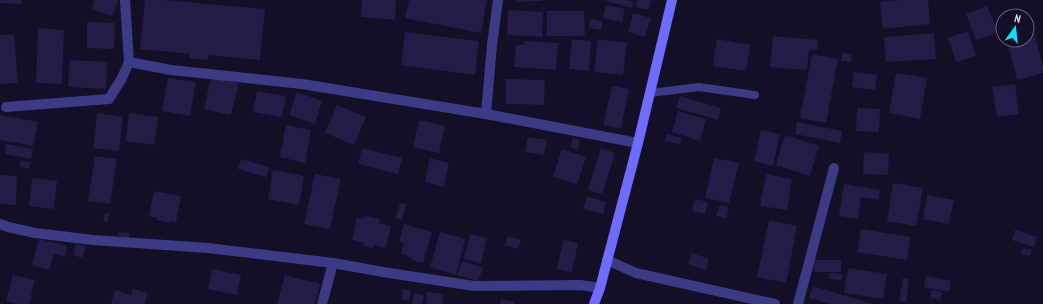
<svg xmlns="http://www.w3.org/2000/svg" width="1043" height="304" viewBox="0 0 1043 304" font-family="'PT Sans Narrow',sans-serif">
	<style>
		.building { fill: #241b47 }
		.lines { fill: none; stroke-linecap: round; stroke-linejoin: round }
		.service { stroke: #3d3a85; stroke-width: 8 }
		.minor { stroke: #3d3a85; stroke-width: 10 }
		.secondary { stroke: #6f6bff; stroke-width: 10 }
	</style>
	<rect width="100%" height="100%" fill="#130f26"/>
	<g class="building">
		<polygon points="0,0 21,0 21,4 0,3"/>
		<polygon points="94,0 118,0 113,16 92,9"/>
		<polygon points="145,0 164,0 265,9 260,60 208,55 208,60 189,58 190,54 140,49"/>
		<polygon points="362,0 396,0 395,20 361,17"/>
		<polygon points="409,0 487,0 481,33 405,18"/>
		<polygon points="516,0 542,0 543,1 516,2"/>
		<polygon points="603,0 625,0 634,2 632,8"/>
		<polygon points="637,0 651,0 649,10 636,7"/>
		<polygon points="901,0 928,0 930,24 883,29 880,2"/>
		<polygon points="606,5 625,9 622,22 603,18"/>
		<polygon points="987,6 998,32 976,40 966,14"/>
		<polygon points="508,10 543,12 542,37 507,35"/>
		<polygon points="547,11 584,11 585,36 547,36"/>
		<polygon points="633,13 651,18 645,37 628,32"/>
		<polygon points="591,19 603,22 601,30 589,28"/>
		<polygon points="87,22 115,23 114,49 87,48"/>
		<polygon points="1033,27 1043,68 1043,73 1017,80 1007,40 1027,40 1027,28"/>
		<polygon points="38,28 64,30 62,84 36,83"/>
		<polygon points="968,31 976,56 956,62 948,38"/>
		<polygon points="405,32 479,41 475,75 401,65"/>
		<polygon points="934,33 936,59 886,62 884,37"/>
		<polygon points="14,34 18,83 0,84 0,35"/>
		<polygon points="773,36 818,40 817,50 809,50 807,70 770,67"/>
		<polygon points="572,39 591,41 589,71 569,69"/>
		<polygon points="598,39 627,43 623,75 594,72"/>
		<polygon points="717,39 750,45 746,71 713,66"/>
		<polygon points="525,41 558,43 556,70 514,67 516,45 524,45"/>
		<polygon points="842,53 852,54 851,62 841,61"/>
		<polygon points="812,54 838,59 826,123 800,118"/>
		<polygon points="70,60 107,62 106,89 68,87"/>
		<polygon points="854,72 877,75 875,90 852,87"/>
		<polygon points="896,73 927,78 920,119 889,113"/>
		<polygon points="211,77 239,83 231,115 204,109"/>
		<polygon points="168,78 196,82 190,116 162,111"/>
		<polygon points="506,79 545,80 544,105 506,104"/>
		<polygon points="1015,84 1019,114 997,117 992,87"/>
		<polygon points="612,86 629,89 621,129 603,125"/>
		<polygon points="257,91 286,96 282,117 253,112"/>
		<polygon points="297,92 322,101 315,124 289,115"/>
		<polygon points="680,96 721,108 718,120 676,108"/>
		<polygon points="337,105 366,117 354,145 325,133"/>
		<polygon points="857,108 880,109 879,132 856,131"/>
		<polygon points="678,111 706,119 700,141 672,132"/>
		<polygon points="97,113 123,117 119,151 93,148"/>
		<polygon points="129,113 158,117 154,145 126,141"/>
		<polygon points="0,115 38,122 33,146 0,140"/>
		<polygon points="419,120 445,126 439,153 413,147"/>
		<polygon points="797,122 842,131 840,143 795,134"/>
		<polygon points="286,125 311,130 305,163 280,157"/>
		<polygon points="761,130 780,134 773,166 754,161"/>
		<polygon points="667,134 682,138 680,144 665,141"/>
		<polygon points="785,135 819,146 810,176 776,165"/>
		<polygon points="528,137 547,140 544,155 525,152"/>
		<polygon points="573,138 580,140 578,150 570,147"/>
		<polygon points="6,144 33,149 31,159 5,154"/>
		<polygon points="362,148 402,158 398,174 358,164"/>
		<polygon points="601,148 615,153 602,194 588,190"/>
		<polygon points="562,149 586,157 577,184 553,177"/>
		<polygon points="864,152 889,154 888,175 863,174"/>
		<polygon points="95,156 117,159 110,204 88,201"/>
		<polygon points="430,158 449,163 444,187 425,182"/>
		<polygon points="714,158 739,163 729,203 705,198"/>
		<polygon points="241,159 269,167 266,177 238,169"/>
		<polygon points="21,160 30,162 29,169 19,166"/>
		<polygon points="273,170 304,176 299,205 268,199"/>
		<polygon points="315,174 341,179 330,229 304,224"/>
		<polygon points="766,174 792,179 787,210 760,206"/>
		<polygon points="0,175 17,176 16,205 0,204"/>
		<polygon points="32,178 57,181 54,209 29,206"/>
		<polygon points="893,183 923,188 916,226 887,221"/>
		<polygon points="844,184 880,190 879,200 861,197 858,219 839,216"/>
		<polygon points="154,191 181,196 176,222 171,221 170,223 157,220 158,218 149,216"/>
		<polygon points="927,195 954,200 949,224 923,219"/>
		<polygon points="587,196 606,202 603,214 583,209"/>
		<polygon points="695,199 708,202 705,214 692,211"/>
		<polygon points="400,203 406,204 402,220 396,218"/>
		<polygon points="720,205 729,208 726,219 716,216"/>
		<polygon points="105,213 109,214 107,222 103,221"/>
		<polygon points="364,216 380,219 379,223 391,226 386,248 374,245 373,248 363,246 364,243 352,240 357,218 363,219"/>
		<polygon points="769,220 797,226 786,283 757,277"/>
		<polygon points="404,224 432,232 423,263 412,260 412,258 401,254 404,243 399,242"/>
		<polygon points="861,229 910,237 907,260 857,252"/>
		<polygon points="1015,230 1037,237 1034,247 1012,240"/>
		<polygon points="119,232 129,233 129,238 119,236"/>
		<polygon points="440,232 465,239 456,275 430,267"/>
		<polygon points="470,234 487,238 481,263 464,259"/>
		<polygon points="508,236 521,240 518,249 505,245"/>
		<polygon points="39,239 67,246 65,257 54,254 49,270 32,265"/>
		<polygon points="563,240 578,243 572,272 557,269"/>
		<polygon points="76,244 86,246 82,258 73,255"/>
		<polygon points="1023,248 1032,250 1030,256 1021,254"/>
		<polygon points="692,253 709,259 706,270 688,264"/>
		<rect x="814" y="260" width="27" height="12"/>
		<polygon points="462,261 483,268 478,281 457,275"/>
		<polygon points="848,268 887,274 883,299 844,293"/>
		<polygon points="212,269 241,275 237,295 208,289"/>
		<polygon points="829,273 842,274 842,280 829,279"/>
		<polygon points="13,275 35,280 29,304 19,304 6,301"/>
		<polygon points="285,275 320,284 315,304 277,304"/>
		<polygon points="926,276 951,281 949,292 924,287"/>
		<polygon points="903,278 909,279 906,302 899,301"/>
		<polygon points="813,286 873,304 829,304 809,298"/>
		<polygon points="133,289 148,293 145,304 111,304 115,290 131,295"/>
		<polygon points="403,289 411,290 409,301 401,299"/>
		<polygon points="932,290 942,292 940,300 930,298"/>
		<polygon points="427,292 443,294 442,304 426,304"/>
		<polygon points="414,293 424,295 422,304 412,304"/>
		<polygon points="501,299 514,302 514,304 500,304"/>
	</g>
	<g class="lines">
		<polyline class="service" points="650,93 699,87 755,95"/>
		<g class="minor">
			<polyline points="125,0 129,62 171,70 302,84 486,114 638,143"/>
			<polyline points="6,107 109,99 122,78 129,62"/>
			<polyline points="486,114 492,45 498,0"/>
			<polyline points="0,224 8,227 35,233 93,240 208,248 333,263 383,272 474,286 580,285 600,288"/>
			<polyline points="607,260 636,273 775,304"/>
			<polyline points="322,304 333,263"/>
			<polyline points="798,304 834,168"/>
		</g>
		<polyline class="secondary" points="594,304 600,288 638,143 672,0"/>
	</g>
	<g transform="translate(1015 28) rotate(15)"><circle r="19" fill="#130f26" stroke="#625e7d"/>
	<path d="M0-3L7 15L0 10L-7 15Z" fill="#00e5ff"/>
	<text y="-6" font-size="11" font-weight="bold" text-anchor="middle" fill="#d9d4ff">N</text>
	</g>
</svg>
